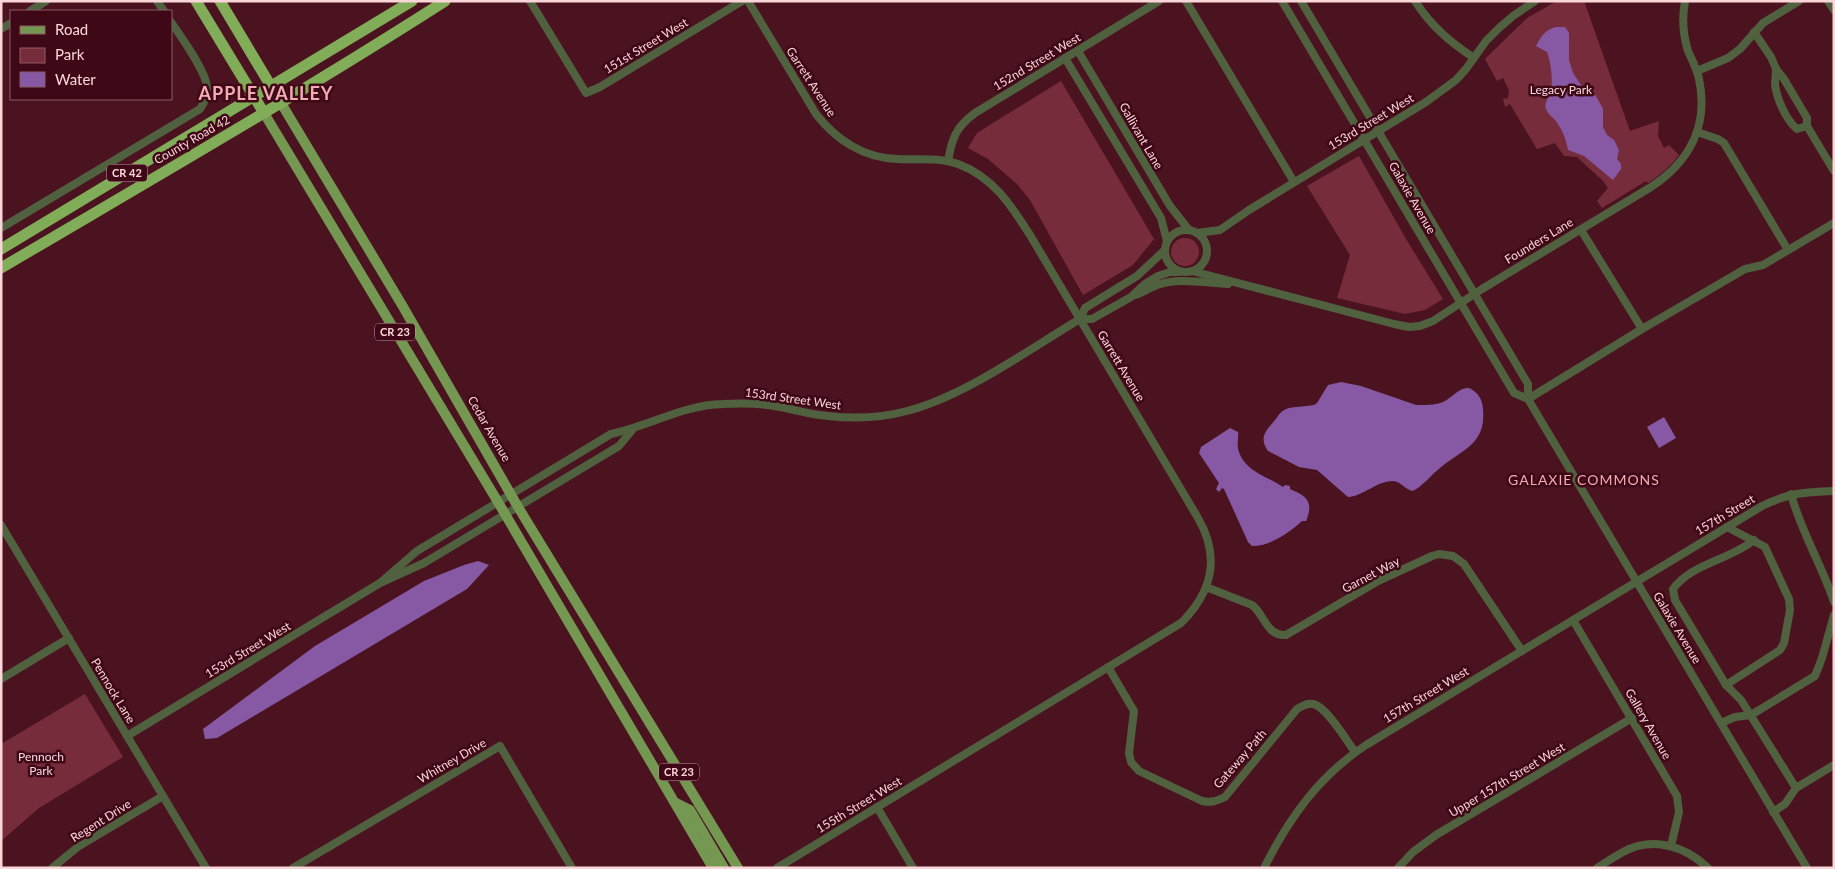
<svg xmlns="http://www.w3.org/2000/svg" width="1835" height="869" viewBox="0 0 1835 869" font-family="Lato,sans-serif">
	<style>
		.green { fill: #772c3b }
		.water { fill: #8759a5 }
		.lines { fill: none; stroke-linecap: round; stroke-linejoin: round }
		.minor { stroke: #506140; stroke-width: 8 }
		.major { stroke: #749752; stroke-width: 10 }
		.highway { stroke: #81ac58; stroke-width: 11 }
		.labels { text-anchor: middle; stroke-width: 5; stroke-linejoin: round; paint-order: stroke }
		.shield { fill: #3f0816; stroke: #c3989e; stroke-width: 1 }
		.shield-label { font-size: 11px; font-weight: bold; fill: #fbd6d9 }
		.street-label { font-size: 12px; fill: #fbd6d9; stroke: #3f0816 }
		.park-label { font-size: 12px; fill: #f6dadd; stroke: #3f0816 }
		.neighbourhood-label { font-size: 14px; letter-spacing: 1px; fill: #f2abb3; stroke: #3f0816 }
		.district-label { font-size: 18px; font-weight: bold; letter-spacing: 1px; fill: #f2abb3; stroke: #3f0816 }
	</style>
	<rect width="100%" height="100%" fill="#4b1320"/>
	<g class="green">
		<path d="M1557 1H1584L1630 131 1659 121 1658 136 1664 148 1669 145 1679 155C1670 167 1660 175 1648 183L1646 181 1602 208 1597 201 1608 188 1603 181 1577 157 1564 156 1555 143 1537 149 1510 104 1505 107 1503 99 1508 98 1509 90 1503 78 1497 81 1485 59 1527 18Z"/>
		<polygon points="1061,81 1154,239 1133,265 1083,295 1030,200 1017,184 988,159 968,148 977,133"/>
		<polygon points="1359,156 1406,239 1443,299 1425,310 1405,314 1337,298 1350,255 1307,186"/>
		<circle cx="1185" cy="252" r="14"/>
		<polygon points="85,694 123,757 39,808 1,841 1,744"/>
	</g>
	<g class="water">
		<path d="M1556 27H1565L1569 33V60L1573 73 1583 88 1595 95 1597 98 1603 109V127L1607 135 1614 140 1619 150 1617 159 1621 164V169L1613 180 1584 156 1568 150C1566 139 1563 131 1556 121 1553 118 1548 114 1546 109 1544 103 1549 97 1551 91 1553 79 1551 63 1547 52L1536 46C1541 36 1545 30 1556 27Z"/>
		<path d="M1341 382 1361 386 1416 405C1426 405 1439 406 1448 399 1456 394 1459 388 1469 388 1478 392 1483 400 1483 410 1486 444 1463 449 1440 468 1431 475 1423 486 1413 491 1405 490 1401 481 1393 481 1376 481 1364 496 1348 497L1317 470 1299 467 1268 451C1258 437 1267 430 1275 420 1279 415 1280 412 1286 409 1294 406 1305 407 1314 405L1317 403 1328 385Z"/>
		<polygon points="1664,417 1676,438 1659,448 1647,427"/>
		<path d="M1230 428 1238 432C1239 438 1236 445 1239 452 1246 472 1267 476 1283 487L1285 485 1290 486V489C1307 496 1314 502 1306 521H1302C1289 533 1270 546 1252 546L1248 542 1224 489 1222 488 1219 492 1216 489 1219 483 1199 453 1201 447Z"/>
		<polygon points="478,561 489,565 467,589 217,738 205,739 203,729 315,646 424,581 464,565"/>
	</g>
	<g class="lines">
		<g class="minor">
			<polyline points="157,1 164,11"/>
			<polyline points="530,1 586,93 600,87 742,1"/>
			<path d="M748 1 816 114C836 140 864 158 897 159 917 160 939 157 958 164 993 177 1011 205 1030 235L1198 518C1221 558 1212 592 1181 623L777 868"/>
			<polyline points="1186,1 1294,182"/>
			<polyline points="1282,1 1514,393 1528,399"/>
			<polyline points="1301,1 1528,384 1528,399 1807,868"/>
			<path d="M1415 1C1431 26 1450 42 1474 58"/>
			<polyline points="1828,1 1834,10"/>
			<polyline points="30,11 46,1"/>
			<polyline points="1,29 11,23"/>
			<polyline points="1754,32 1771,57 1776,69 1784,79 1807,118 1807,126 1834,171"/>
			<polyline points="1078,51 1170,206 1189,230"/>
			<polyline points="1065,58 1161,218 1167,241"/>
			<path d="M1776 69C1776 74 1775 80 1775 85 1777 99 1786 120 1797 129L1807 126"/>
			<polyline points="1697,71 1728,58 1740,49 1763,23 1799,1"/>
			<polyline points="1697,132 1718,139 1724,143 1788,250"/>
			<path d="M948 161C952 138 956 127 975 113L1159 1"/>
			<path d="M1 228 200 109C205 102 208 95 207 87 206 71 181 37 171 22"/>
			<circle cx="1186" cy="251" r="21"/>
			<polyline points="1197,233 1220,230 1249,210 1426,102 1456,80 1466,69 1486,41 1499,28 1513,16 1535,1"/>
			<path d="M1192 271 1394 324 1409 327 1420 326 1433 321 1482 289 1651 187C1689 162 1709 126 1699 79 1697 69 1692 60 1688 51 1683 35 1682 17 1685 1"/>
			<path d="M1135 295C1143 293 1149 288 1157 285 1178 277 1206 283 1228 284"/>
			<polyline points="1080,319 1092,319 1131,297 1145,284 1158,276 1170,272 1179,272"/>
			<polyline points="1642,329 1745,269 1763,265 1834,223"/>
			<polyline points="1528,399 1642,329 1581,230"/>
			<path d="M1791 494C1801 532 1822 565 1834 602"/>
			<polyline points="1,525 206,868"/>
			<path d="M1754 540C1730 560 1692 563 1673 589L1675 600 1726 685 1741 700 1796 788"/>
			<path d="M380 583 417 551 611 434C649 426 683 405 723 404 742 403 761 403 780 407 796 410 811 415 828 416 854 419 881 418 907 411 965 396 1028 350 1080 319L1085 308 1137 276 1165 250"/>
			<path d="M1206 587 1252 605C1265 615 1266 636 1286 635L1378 581 1432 556 1439 554 1453 556 1464 564 1522 651"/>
			<polyline points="1573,620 1677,796 1679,812 1671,846"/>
			<path d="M1108 667 1134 711 1129 753 1131 762 1139 771 1202 801C1211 803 1217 801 1225 797L1297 709C1302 706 1307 703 1313 704 1326 706 1347 741 1355 752"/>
			<polyline points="1,679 69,638"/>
			<polyline points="1726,685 1780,650 1784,643 1790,610 1789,599 1765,547 1727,527"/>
			<polyline points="1721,723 1735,717 1751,715 1815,676 1822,658 1834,615"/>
			<polyline points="127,736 380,583 424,563 619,446 633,429"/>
			<polyline points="877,807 913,868"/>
			<polyline points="1773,812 1785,804 1796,788 1834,765"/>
			<polyline points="52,868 79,846 163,796"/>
			<polyline points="293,868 500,746 572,868"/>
			<path d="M1264 868C1289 818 1319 776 1366 745L1762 506C1788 493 1805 492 1834 491"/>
			<polyline points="1398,868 1413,852 1436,835 1632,718"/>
			<path d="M1597 868C1606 862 1614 857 1623 852 1653 836 1685 846 1708 868"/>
		</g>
		<g class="major">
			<polyline points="281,103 402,305 518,507 738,868"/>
			<polyline points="264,113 498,502 713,868"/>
			<polyline points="676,803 690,810 724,868"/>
		</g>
		<g class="highway">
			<polyline points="196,1 264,113"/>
			<polyline points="220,1 281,103"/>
			<polyline points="1,249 412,1"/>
			<path d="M1 268C150 180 300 94 445 1"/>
		</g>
	</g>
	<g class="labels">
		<g class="shield">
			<rect x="107" y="164.5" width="40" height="17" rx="4"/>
			<rect x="375" y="323.5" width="40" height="17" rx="4"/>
			<rect x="659" y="763.5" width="40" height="17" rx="4"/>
		</g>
		<g class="shield-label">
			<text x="127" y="177">CR 42</text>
			<text x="395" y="336">CR 23</text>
			<text x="679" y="776">CR 23</text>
		</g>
		<g class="street-label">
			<text transform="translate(646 46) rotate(-31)" y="4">151st Street West</text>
			<text transform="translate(1037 62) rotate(-31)" y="4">152nd Street West</text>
			<text transform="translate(811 82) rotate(57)" y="4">Garrett Avenue</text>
			<text transform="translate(1371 122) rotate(-31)" y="4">153rd Street West</text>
			<text transform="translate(1141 136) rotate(60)" y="4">Gallivant Lane</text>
			<text transform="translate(192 140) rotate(-30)" y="4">County Road 42</text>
			<text transform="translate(1412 198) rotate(60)" y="4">Galaxie Avenue</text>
			<text transform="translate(1539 241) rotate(-31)" y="4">Founders Lane</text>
			<text transform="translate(1121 366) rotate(59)" y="4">Garrett Avenue</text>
			<text transform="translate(793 399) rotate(8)" y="4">153rd Street West</text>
			<text transform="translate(489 429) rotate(60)" y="4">Cedar Avenue</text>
			<text transform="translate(1725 515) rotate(-31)" y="4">157th Street</text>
			<text transform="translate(1371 575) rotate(-28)" y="4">Garnet Way</text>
			<text transform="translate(1677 628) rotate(59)" y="4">Galaxie Avenue</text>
			<text transform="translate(248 650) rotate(-31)" y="4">153rd Street West</text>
			<text transform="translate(113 691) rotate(59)" y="4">Pennock Lane</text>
			<text transform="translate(1426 695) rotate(-31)" y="4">157th Street West</text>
			<text transform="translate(1648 724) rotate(60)" y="4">Gallery Avenue</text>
			<text transform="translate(1240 759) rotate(-49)" y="4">Gateway Path</text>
			<text transform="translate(452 761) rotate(-30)" y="4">Whitney Drive</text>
			<text transform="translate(1507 780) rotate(-31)" y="4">Upper 157th Street West</text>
			<text transform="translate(859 805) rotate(-31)" y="4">155th Street West</text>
			<text transform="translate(101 821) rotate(-32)" y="4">Regent Drive</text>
		</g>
		<g class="park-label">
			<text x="1561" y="94">Legacy Park</text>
			<text x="41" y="761">Pennoch<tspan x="41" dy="14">Park</tspan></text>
		</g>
		<g class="neighbourhood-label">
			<text x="1584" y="485">GALAXIE COMMONS</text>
		</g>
		<g class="district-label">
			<text x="266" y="100">APPLE VALLEY</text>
		</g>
	</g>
	<rect width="1835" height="869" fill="none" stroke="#fbd6d9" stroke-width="5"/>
	<rect x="10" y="10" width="162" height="90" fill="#3f0816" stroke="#8a5a64"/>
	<rect x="20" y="26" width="25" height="8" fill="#749752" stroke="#8a5a64"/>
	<text x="55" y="35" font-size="15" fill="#fbd6d9">Road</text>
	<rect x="20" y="48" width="25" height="15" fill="#772c3b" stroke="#8a5a64"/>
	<text x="55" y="60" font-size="15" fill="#fbd6d9">Park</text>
	<rect x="20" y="72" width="25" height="15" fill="#8759a5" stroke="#8a5a64"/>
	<text x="55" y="85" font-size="15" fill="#fbd6d9">Water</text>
</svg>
